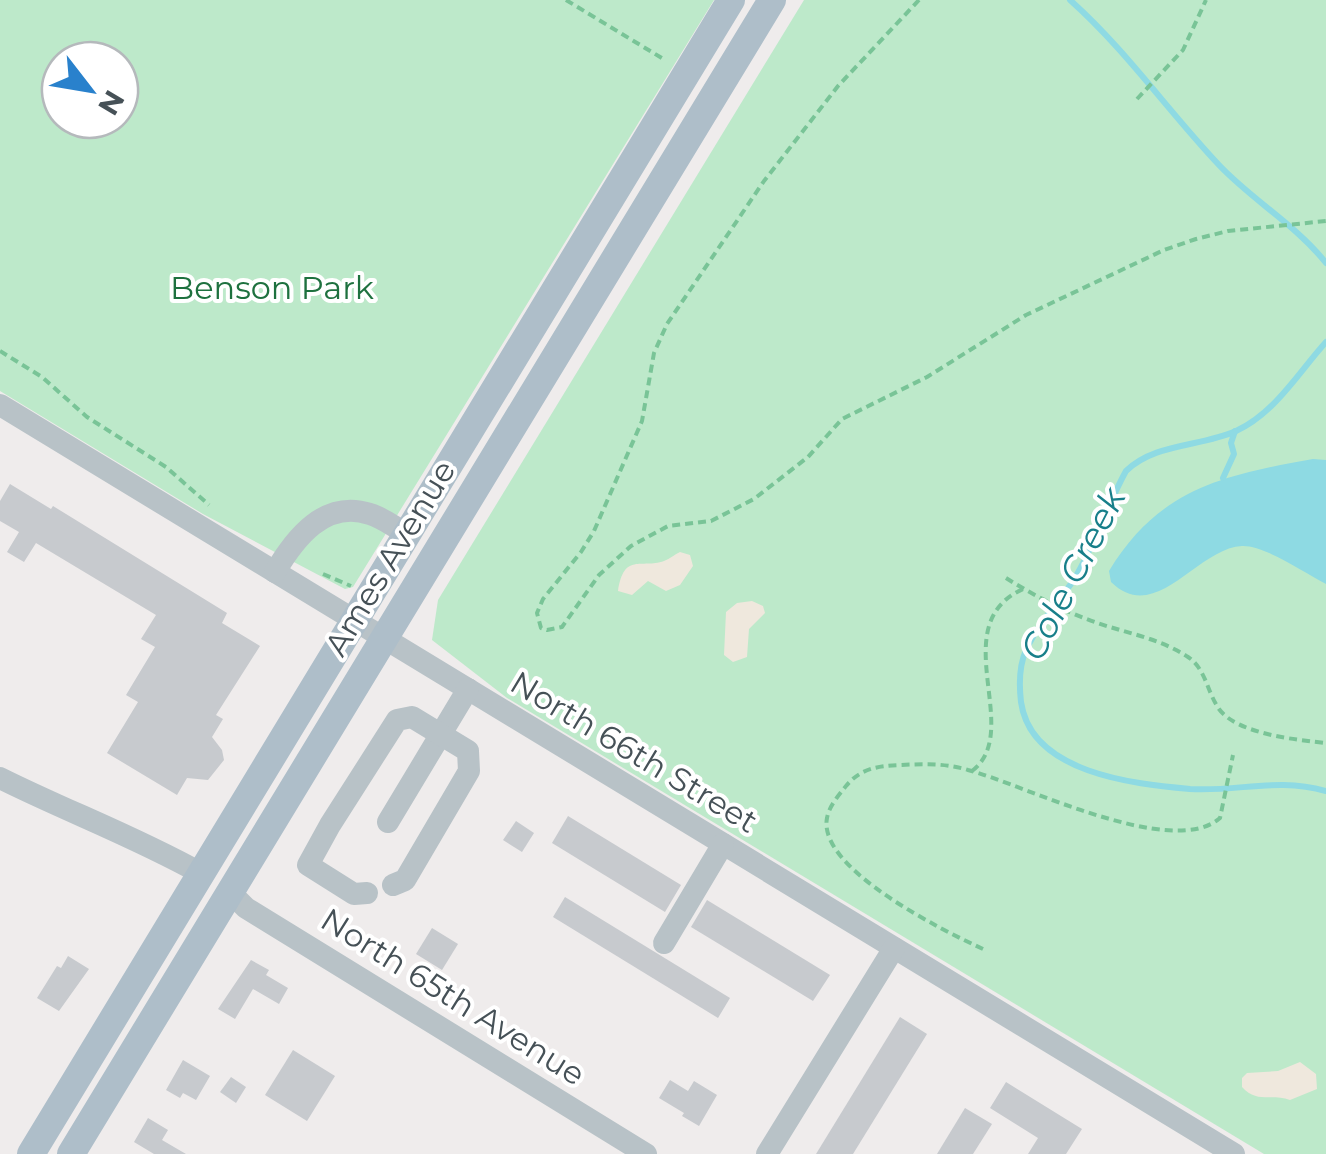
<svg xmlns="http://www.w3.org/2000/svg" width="1326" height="1154" viewBox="0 0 1326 1154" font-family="Montserrat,sans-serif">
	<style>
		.green { fill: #bde9ca; fill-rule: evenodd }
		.sand { fill: #efe8dd }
		.water { fill: #8edae3 }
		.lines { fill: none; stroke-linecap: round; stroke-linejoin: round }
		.stream { stroke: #8edae3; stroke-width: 6 }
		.building { fill: #c7cace }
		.path { stroke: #79c497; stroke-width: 4; stroke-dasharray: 8 5; stroke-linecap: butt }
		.minor { stroke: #b8c2c7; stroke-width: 22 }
		.major { stroke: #aebec9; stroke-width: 28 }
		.labels { text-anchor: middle; stroke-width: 8; stroke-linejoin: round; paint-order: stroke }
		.park-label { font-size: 32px; fill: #1e713f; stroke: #fff }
		.street-label { font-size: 32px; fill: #465157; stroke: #fff }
		.water-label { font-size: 35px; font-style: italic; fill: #187f8a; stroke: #fff }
	</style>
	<rect width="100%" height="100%" fill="#efecec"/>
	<g class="green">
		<path d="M0 0H714L353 587 345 589 203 514 0 391ZM60 60H120V120H60Z"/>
		<polygon points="804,0 1326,0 1326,1154 1264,1154 507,698 432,640 438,600"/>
	</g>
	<g class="sand">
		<path d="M680 552 690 555 693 566 680 585 666 591 648 581 632 595 618 591C624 552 641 569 664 561 670 559 675 554 680 552Z"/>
		<polygon points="752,601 763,606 765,613 749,629 747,657 733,662 724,655 726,612 737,603"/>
		<path d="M1300 1062 1316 1074 1317 1089 1290 1100C1272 1093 1257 1104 1242 1087V1078L1247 1073 1278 1071Z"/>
	</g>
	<path class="water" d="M1313 459 1326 460V584C1305 573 1264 545 1242 546 1197 548 1156 626 1111 582L1109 571C1159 488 1225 475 1313 459Z"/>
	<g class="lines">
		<g class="stream">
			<path d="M1070 0C1126 50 1168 111 1219 165 1252 200 1296 225 1326 263"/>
			<path d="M1326 342C1298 373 1275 413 1236 431 1200 447 1155 443 1126 471 1107 505 1093 550 1073 581 1057 604 1038 624 1026 650 1019 666 1019 685 1021 702 1031 773 1133 784 1190 789 1238 792 1278 777 1326 791"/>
			<polyline points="1223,478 1234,454 1231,443 1235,431"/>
		</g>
	</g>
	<g class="building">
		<polygon points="10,484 51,509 53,506 227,613 222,623 260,646 216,715 223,719 212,737 222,750 224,760 208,780 187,778 177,795 107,753 138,702 126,695 155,647 141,639 156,615 36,543 24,562 7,552 19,532 0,521 0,501"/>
		<polygon points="568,816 681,885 665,912 552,843"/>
		<polygon points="516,821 534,833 522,852 503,840"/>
		<polygon points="565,897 730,998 718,1018 553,917"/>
		<polygon points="707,900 830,975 813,1001 691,927"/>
		<polygon points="432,928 458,944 442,970 416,954"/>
		<polygon points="68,956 89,969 59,1011 37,998 57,966 61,968"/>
		<polygon points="251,960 269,970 266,975 288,988 279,1004 253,989 235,1019 218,1009"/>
		<polygon points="900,1017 927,1034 853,1154 816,1154"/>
		<polygon points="293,1050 335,1076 307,1121 265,1095"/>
		<polygon points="183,1060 210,1076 196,1100 183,1093 180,1098 166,1090"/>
		<polygon points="231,1077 246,1087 236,1103 220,1092"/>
		<polygon points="670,1080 688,1091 694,1081 717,1095 699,1126 682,1116 684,1113 659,1098"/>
		<polygon points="1006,1082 1082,1129 1066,1154 1028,1154 1038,1138 990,1108"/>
		<polygon points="965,1108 992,1124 973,1154 937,1154"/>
		<polygon points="148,1118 168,1130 162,1140 186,1154 154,1154 134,1142"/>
	</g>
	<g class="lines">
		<g class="path">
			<polyline points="566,0 665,60"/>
			<polyline points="919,0 838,86 764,181 667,324 654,353 642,421 594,531 581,552 543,599 537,613 541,628 547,630 562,627 599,575 631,546 668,526 711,521 754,499 808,457 842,419 927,377 1026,315 1164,250 1196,239 1228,231 1326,221"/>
			<polyline points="1137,99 1183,50 1206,0"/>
			<polyline points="0,351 42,377 87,417 166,467 209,505"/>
			<polyline points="323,574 351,586"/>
			<path d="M1006 578C1038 598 1073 616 1110 627 1136 635 1164 641 1188 657 1206 669 1207 692 1219 709 1237 734 1297 740 1326 743"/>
			<path d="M972 771C1025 731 943 625 1023 589"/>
			<path d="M983 949C946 932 817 869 827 818 829 806 839 795 846 786 861 768 878 766 900 765 923 764 946 763 968 770 1025 785 1172 860 1220 818L1233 755"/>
		</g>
		<g class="minor">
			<polyline points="0,405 1234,1154"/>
			<path d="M275 572C295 538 325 499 370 514 383 518 394 527 406 533"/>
			<path d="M0 778C66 811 136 837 200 873"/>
			<polyline points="388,822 468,689"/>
			<polyline points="229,891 246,908 646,1154"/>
			<polyline points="367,893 354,894 308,865 330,825 397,720 412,717 468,751 469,771 405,880 393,885"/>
			<polyline points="664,943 723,844"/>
			<polyline points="767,1154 894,948"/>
		</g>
		<g class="major">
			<polyline points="31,1154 731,0"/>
			<polyline points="71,1154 772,0"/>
		</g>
	</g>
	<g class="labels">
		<g class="park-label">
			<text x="272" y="299">Benson Park</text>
		</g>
		<g class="street-label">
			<text transform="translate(390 558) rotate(-59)" y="11">Ames Avenue</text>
			<text transform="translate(634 752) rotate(31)" y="11">North 66th Street</text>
			<text transform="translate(453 997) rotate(32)" y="11">North 65th Avenue</text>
		</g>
		<g class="water-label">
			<text transform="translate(1073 574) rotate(-63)" y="12">Cole Creek</text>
		</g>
	</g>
	<g transform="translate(90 90) rotate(121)"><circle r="48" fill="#ffffff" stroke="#b5b9bc" stroke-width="2.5"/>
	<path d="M0-8L18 38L0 25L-18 38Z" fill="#2981cc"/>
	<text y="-15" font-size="28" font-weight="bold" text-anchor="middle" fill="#465157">N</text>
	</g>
</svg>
